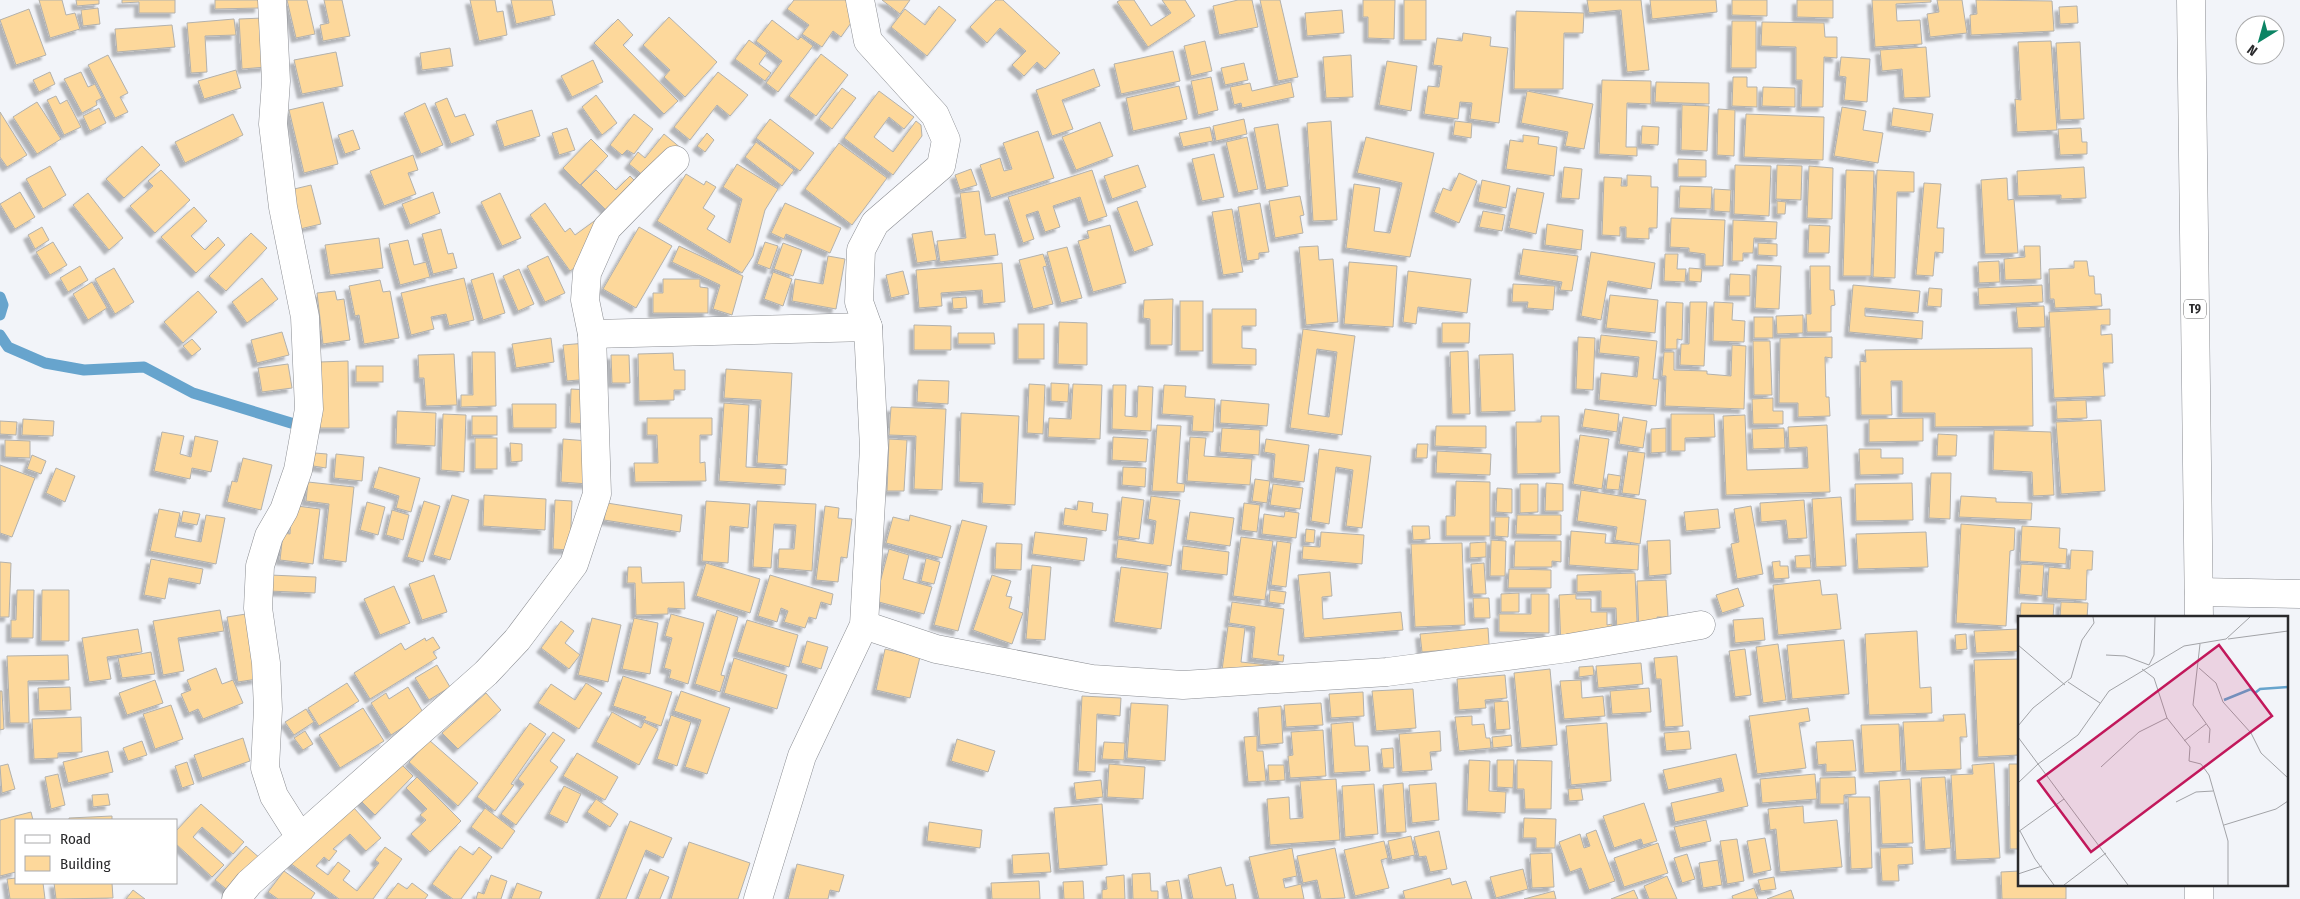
<svg xmlns="http://www.w3.org/2000/svg" width="2300" height="899" viewBox="0 0 2300 899" font-family="'Fira Sans Condensed',sans-serif">
	<style>
		.lines { fill: none; stroke-linecap: round; stroke-linejoin: round }
		.stream { stroke: #67a4cd; stroke-width: 11 }
		.building { fill: #fdd89b; stroke: #b3b1ac; fill-rule: evenodd; filter: url(#shadow) }
		.street-casing { stroke: #8c8e93; stroke-width: 29 }
		.highway-casing { stroke: #8c8e93; stroke-width: 29 }
		.street { stroke: #fff; stroke-width: 28 }
		.highway { stroke: #fff; stroke-width: 28 }
		.labels { text-anchor: middle; stroke-width: 5; stroke-linejoin: round; paint-order: stroke }
		.shield { fill: #fff; stroke: #6a6a6b; stroke-width: 1 }
		.shield-label { font-size: 12px; font-weight: bold; fill: #2a2a2c }
		.inset-river { fill: none; stroke: #67a4cd; stroke-width: 2.5 }
		.inset-road { fill: none; stroke: #a2a3a7; stroke-width: 1 }
		.view { fill: #c2185b; fill-opacity: 0.15; stroke: #c2185b; stroke-width: 2.5 }
		.inset-edge { fill: none; stroke: #2a2a2c; stroke-width: 2.5 }
	</style>
	<defs>
		<filter id="shadow"><feDropShadow dx="-4.5" dy="4.5" stdDeviation="1" flood-color="#0004"/></filter>
	</defs>
	<rect width="100%" height="100%" fill="#f2f4f9"/>
	<g class="lines">
		<g class="stream">
			<polyline points="0,297 3,305 0,315"/>
			<polyline points="0,335 8,347 45,363 84,370 144,367 193,393 291,423"/>
		</g>
	</g>
	<g class="building">
		<polygon points="39,0 62,0 66,15 75,13 80,29 50,38"/>
		<polygon points="76,0 99,0 99,4 77,6"/>
		<polygon points="122,0 175,0 175,13 139,13 139,2 122,3"/>
		<polygon points="215,0 259,0 259,8 215,9"/>
		<polygon points="287,0 307,0 315,34 296,38"/>
		<polygon points="324,0 342,0 350,36 323,41 320,25 329,23"/>
		<polygon points="470,0 495,0 497,12 503,11 507,35 479,41"/>
		<polygon points="511,0 552,0 555,15 516,24"/>
		<polygon points="794,0 853,0 858,13 841,37 833,31 822,47 802,34 809,25 787,9"/>
		<polygon points="882,0 910,0 900,14"/>
		<polygon points="996,0 1003,0 1060,53 1045,69 1037,62 1024,76 1012,65 1026,51 1000,28 987,43 970,27"/>
		<polygon points="1120,0 1134,0 1151,26 1171,13 1162,0 1185,0 1195,16 1148,47 1117,2"/>
		<polygon points="1238,0 1252,0 1258,27 1219,35 1213,6"/>
		<polygon points="1260,0 1280,0 1298,77 1278,81"/>
		<polygon points="1363,0 1395,0 1394,39 1368,38 1368,17 1363,17"/>
		<rect x="1404" y="0" width="22" height="40"/>
		<polygon points="1587,0 1641,0 1649,70 1627,72 1621,10 1589,13"/>
		<polygon points="1650,0 1716,0 1717,12 1652,19"/>
		<polygon points="1732,0 1767,0 1767,16 1732,15"/>
		<polygon points="1797,0 1833,0 1833,18 1797,17"/>
		<polygon points="1872,0 1931,0 1931,2 1896,4 1897,21 1920,20 1922,44 1875,47"/>
		<polygon points="1937,0 1962,0 1967,33 1930,37 1927,14 1939,12"/>
		<polygon points="1976,0 2052,1 2054,31 1971,35 1970,15 1977,14"/>
		<polygon points="939,6 956,20 927,56 891,27 905,9 925,25"/>
		<polygon points="2077,6 2078,23 2060,24 2059,7"/>
		<polygon points="98,8 100,24 83,26 81,10"/>
		<polygon points="29,9 46,55 16,65 0,20"/>
		<polygon points="1342,10 1344,33 1307,36 1305,13"/>
		<polygon points="1516,11 1584,13 1583,33 1564,33 1563,89 1514,89"/>
		<polygon points="669,17 717,62 685,97 664,77 670,70 643,45"/>
		<polygon points="263,18 266,67 242,69 239,19"/>
		<polygon points="234,19 236,35 205,36 207,72 191,73 187,23"/>
		<polygon points="618,19 633,35 623,45 678,101 664,114 594,43"/>
		<polygon points="772,20 798,40 801,37 813,46 778,92 766,83 782,61 756,41"/>
		<polygon points="1732,21 1756,21 1756,68 1731,68"/>
		<polygon points="1762,22 1824,23 1825,37 1837,37 1837,58 1824,57 1823,107 1801,107 1802,80 1796,80 1796,47 1761,46"/>
		<polygon points="172,25 175,47 117,52 115,29"/>
		<polygon points="1463,33 1491,37 1490,46 1508,48 1499,123 1470,119 1472,103 1460,102 1458,119 1424,114 1428,86 1439,87 1442,66 1433,65 1437,38 1462,41"/>
		<polygon points="749,40 767,53 759,64 771,73 765,81 735,59"/>
		<polygon points="1205,41 1212,71 1191,76 1184,46"/>
		<polygon points="2051,41 2057,130 2017,132 2015,99 2021,100 2018,42"/>
		<polygon points="2080,42 2084,119 2060,120 2056,43"/>
		<polygon points="1926,47 1930,97 1904,98 1902,69 1882,71 1880,50"/>
		<polygon points="450,48 453,66 422,70 420,53"/>
		<polygon points="1173,51 1180,81 1121,94 1114,64"/>
		<polygon points="336,52 343,86 302,94 294,60"/>
		<polygon points="821,54 848,75 816,116 789,96"/>
		<polygon points="108,55 128,93 120,97 128,112 115,118 88,65"/>
		<polygon points="1351,55 1353,97 1326,98 1323,57"/>
		<polygon points="1841,57 1870,59 1867,102 1844,100 1846,77 1839,76"/>
		<polygon points="593,60 603,82 572,97 561,76"/>
		<polygon points="1387,61 1417,66 1411,111 1379,105"/>
		<polygon points="1244,63 1248,80 1225,85 1221,68"/>
		<polygon points="1094,69 1100,86 1062,100 1073,129 1052,136 1036,90"/>
		<polygon points="236,70 241,88 204,99 198,81"/>
		<polygon points="50,72 55,84 39,92 33,80"/>
		<polygon points="81,72 88,87 95,84 102,98 96,101 97,105 82,113 64,79"/>
		<polygon points="718,72 748,95 730,116 717,105 690,140 674,127"/>
		<polygon points="1211,77 1218,110 1198,115 1191,81"/>
		<polygon points="1733,77 1747,77 1747,87 1757,87 1757,107 1732,106"/>
		<polygon points="1602,80 1651,81 1651,104 1627,103 1626,147 1637,147 1637,156 1599,154"/>
		<polygon points="1291,82 1294,97 1242,108 1241,103 1234,105 1230,87 1250,83 1252,91"/>
		<polygon points="1656,82 1709,83 1709,104 1655,102"/>
		<polygon points="1179,86 1187,119 1133,131 1126,98"/>
		<polygon points="1763,87 1795,88 1795,107 1762,106"/>
		<polygon points="842,88 856,98 832,129 819,119"/>
		<polygon points="879,91 914,117 904,129 889,117 874,137 893,152 916,121 921,125 922,136 893,175 844,138"/>
		<polygon points="1527,91 1593,104 1584,149 1565,146 1568,132 1521,123"/>
		<polygon points="596,95 617,123 602,135 582,107"/>
		<polygon points="56,96 60,104 67,100 81,127 64,135 47,100"/>
		<polygon points="447,98 455,117 465,114 474,135 451,144 435,103"/>
		<polygon points="37,102 61,139 37,154 13,117"/>
		<polygon points="323,102 338,164 304,173 289,110"/>
		<polygon points="425,103 443,145 421,154 404,113"/>
		<polygon points="1682,105 1709,106 1707,151 1681,150"/>
		<polygon points="1842,107 1866,111 1863,130 1883,133 1878,163 1834,156"/>
		<polygon points="99,108 106,123 90,131 83,116"/>
		<polygon points="1893,108 1933,114 1930,132 1891,126"/>
		<polygon points="1718,109 1735,110 1734,156 1717,155"/>
		<polygon points="532,110 540,136 504,147 496,121"/>
		<polygon points="0,112 27,155 7,167 0,157"/>
		<polygon points="233,114 243,135 185,163 175,142"/>
		<polygon points="634,114 653,129 634,154 627,150 622,155 610,145"/>
		<polygon points="1746,114 1824,117 1823,160 1744,157"/>
		<polygon points="770,119 814,153 800,171 756,138"/>
		<polygon points="1244,119 1247,134 1216,141 1213,126"/>
		<polygon points="1331,121 1337,220 1313,221 1307,123"/>
		<polygon points="1455,121 1472,123 1471,138 1453,135"/>
		<polygon points="1100,122 1113,156 1076,170 1062,137"/>
		<polygon points="1278,124 1288,186 1266,190 1254,128"/>
		<polygon points="1642,126 1659,127 1658,145 1641,144"/>
		<polygon points="1210,127 1213,141 1183,147 1179,133"/>
		<polygon points="567,128 575,150 559,155 552,133"/>
		<polygon points="2081,128 2082,142 2087,142 2087,154 2060,155 2058,129"/>
		<polygon points="353,130 360,149 345,154 338,135"/>
		<polygon points="1038,131 1054,178 991,198 980,165 1000,158 1004,171 1012,169 1003,143"/>
		<polygon points="707,133 714,140 705,152 697,146"/>
		<polygon points="664,134 682,149 654,184 629,164 638,152 645,158"/>
		<polygon points="1523,135 1539,137 1538,144 1557,147 1554,176 1506,169 1510,140 1523,142"/>
		<polygon points="1247,137 1258,189 1238,193 1226,142"/>
		<polygon points="1366,137 1434,153 1410,257 1346,248 1354,184 1380,188 1374,231 1390,233 1402,183 1357,173"/>
		<polygon points="591,139 608,156 580,185 563,168"/>
		<polygon points="756,142 794,170 782,186 745,157"/>
		<polygon points="839,143 887,178 852,225 805,189"/>
		<polygon points="142,146 160,165 124,198 106,179"/>
		<polygon points="1214,154 1224,197 1202,201 1192,159"/>
		<polygon points="413,155 418,170 408,173 416,194 384,206 370,171"/>
		<polygon points="1678,159 1706,160 1706,177 1678,177"/>
		<polygon points="737,164 778,189 765,210 753,256 742,273 657,221 686,174 704,185 706,181 716,187 703,208 715,216 707,229 730,243 742,199 723,187"/>
		<polygon points="1138,165 1146,187 1112,199 1104,176"/>
		<polygon points="1735,165 1771,166 1769,216 1734,214"/>
		<polygon points="1777,165 1802,166 1801,200 1776,199"/>
		<polygon points="50,166 66,195 43,209 26,179"/>
		<polygon points="1809,166 1833,168 1832,219 1807,218"/>
		<polygon points="1564,167 1582,169 1579,199 1561,198"/>
		<polygon points="2084,167 2086,198 2061,199 2061,195 2018,196 2017,171"/>
		<polygon points="971,169 977,185 960,190 955,175"/>
		<polygon points="161,170 190,200 155,233 130,206 153,186 148,181"/>
		<polygon points="596,170 616,190 630,176 645,191 616,220 581,185"/>
		<polygon points="1092,170 1107,216 1088,222 1080,197 1053,206 1060,227 1045,232 1038,211 1026,215 1034,239 1023,243 1008,197"/>
		<polygon points="1846,170 1874,171 1871,276 1843,276"/>
		<polygon points="1877,170 1914,172 1914,192 1897,192 1895,278 1873,277"/>
		<polygon points="1459,173 1477,181 1459,223 1434,212 1443,188 1451,191"/>
		<polygon points="1627,175 1651,176 1651,187 1658,187 1657,228 1649,228 1649,239 1626,238 1626,227 1620,227 1620,236 1602,235 1604,177 1622,178 1621,186 1627,186"/>
		<polygon points="2007,178 2008,200 2014,199 2018,253 1985,254 1981,180"/>
		<polygon points="1482,180 1510,186 1506,208 1478,202"/>
		<polygon points="1924,183 1941,184 1937,228 1944,228 1943,253 1935,252 1933,276 1916,275"/>
		<polygon points="311,185 321,224 300,229 290,190"/>
		<polygon points="1680,186 1712,187 1711,209 1679,208"/>
		<polygon points="1517,188 1544,193 1536,234 1509,228"/>
		<polygon points="1714,189 1731,190 1730,212 1714,211"/>
		<polygon points="979,191 985,235 995,234 998,255 940,262 937,241 966,238 960,193"/>
		<polygon points="20,192 35,217 15,229 0,204"/>
		<polygon points="433,192 440,213 410,225 402,204"/>
		<polygon points="88,193 123,238 109,250 73,205"/>
		<polygon points="500,193 521,238 502,246 481,202"/>
		<polygon points="1300,196 1304,215 1300,216 1303,233 1275,238 1269,201"/>
		<polygon points="1137,201 1153,245 1134,252 1117,208"/>
		<polygon points="1777,201 1786,202 1785,214 1777,214"/>
		<polygon points="545,203 565,232 570,228 575,235 597,219 606,233 583,249 589,258 570,271 530,215"/>
		<polygon points="785,203 841,228 830,253 786,234 784,239 771,233"/>
		<polygon points="1260,203 1269,252 1259,253 1259,259 1247,261 1238,207"/>
		<polygon points="194,207 207,221 191,236 205,250 218,237 225,245 196,273 161,237"/>
		<polygon points="1232,209 1243,272 1223,275 1212,212"/>
		<polygon points="1483,211 1505,215 1502,231 1479,227"/>
		<polygon points="1671,218 1725,220 1723,266 1705,266 1705,254 1689,252 1689,248 1670,247"/>
		<polygon points="1733,220 1777,222 1776,239 1754,238 1753,253 1743,253 1743,261 1732,261"/>
		<polygon points="1547,224 1583,230 1581,250 1545,245"/>
		<polygon points="1110,225 1126,283 1093,292 1078,241 1089,238 1087,231"/>
		<polygon points="1809,225 1830,226 1829,253 1808,253"/>
		<polygon points="42,227 49,240 35,249 28,235"/>
		<polygon points="639,227 672,246 636,308 603,289"/>
		<polygon points="441,229 448,254 453,253 457,268 433,274 422,234"/>
		<polygon points="932,231 937,260 917,263 912,234"/>
		<polygon points="251,233 267,248 226,291 209,276"/>
		<polygon points="379,238 383,268 330,275 325,245"/>
		<polygon points="408,240 414,265 426,262 430,277 400,285 389,244"/>
		<polygon points="53,242 67,265 50,275 36,252"/>
		<polygon points="765,242 778,246 770,269 757,264"/>
		<polygon points="783,243 802,250 793,276 774,269"/>
		<polygon points="1758,243 1777,244 1777,256 1758,255"/>
		<polygon points="679,246 743,276 732,315 713,309 720,285 672,262"/>
		<polygon points="1318,246 1319,260 1333,259 1338,322 1306,325 1299,247"/>
		<polygon points="2024,246 2040,246 2041,279 2005,280 2004,259 2025,257"/>
		<polygon points="1067,247 1082,298 1061,303 1047,252"/>
		<polygon points="1523,249 1578,256 1572,291 1560,290 1562,282 1519,275"/>
		<polygon points="1591,252 1655,263 1651,289 1608,281 1601,320 1581,316"/>
		<polygon points="1043,254 1047,266 1043,267 1053,304 1033,309 1019,260"/>
		<polygon points="1665,254 1678,254 1677,269 1686,269 1685,282 1664,281"/>
		<polygon points="548,256 565,293 545,302 527,266"/>
		<polygon points="828,256 845,259 836,309 792,301 795,279 823,284"/>
		<polygon points="1999,261 2000,282 1979,283 1978,262"/>
		<polygon points="2074,261 2087,261 2089,276 2094,276 2095,294 2101,294 2102,306 2055,308 2054,299 2050,299 2049,269 2074,268"/>
		<polygon points="1349,262 1397,266 1393,327 1344,324"/>
		<polygon points="1002,263 1005,302 983,304 982,290 941,293 942,306 919,308 916,270"/>
		<polygon points="1757,265 1781,266 1779,309 1755,308"/>
		<polygon points="80,266 88,280 68,292 60,278"/>
		<polygon points="1810,266 1830,266 1830,290 1834,290 1835,305 1831,306 1831,332 1807,332 1806,314 1811,314"/>
		<polygon points="114,268 134,302 115,314 95,279"/>
		<polygon points="1689,268 1702,269 1701,282 1689,281"/>
		<polygon points="519,269 534,304 518,311 503,276"/>
		<polygon points="903,271 909,294 891,298 886,275"/>
		<polygon points="1408,271 1471,279 1467,313 1418,307 1416,324 1403,322"/>
		<polygon points="773,272 792,279 783,306 764,299"/>
		<polygon points="493,273 505,313 483,320 471,280"/>
		<polygon points="1730,274 1750,275 1750,296 1729,296"/>
		<polygon points="262,278 278,299 247,323 232,302"/>
		<polygon points="464,278 474,320 449,326 446,314 431,317 434,329 411,335 401,293"/>
		<polygon points="663,279 700,279 700,287 708,288 708,313 653,313 653,293 663,293"/>
		<polygon points="380,280 383,292 390,291 399,338 364,344 359,315 355,316 349,286"/>
		<polygon points="92,282 107,308 88,320 73,294"/>
		<polygon points="1513,284 1555,286 1553,310 1527,308 1528,302 1512,302"/>
		<polygon points="1853,285 1920,291 1918,313 1865,308 1865,316 1923,321 1922,339 1849,332"/>
		<polygon points="2042,285 2043,302 1979,305 1978,288"/>
		<polygon points="1929,288 1942,289 1941,307 1927,306"/>
		<polygon points="198,291 217,312 183,343 164,322"/>
		<polygon points="335,291 337,300 344,299 350,340 323,344 317,293"/>
		<polygon points="1610,295 1658,300 1655,333 1606,328"/>
		<polygon points="966,297 967,308 953,309 952,298"/>
		<polygon points="1173,299 1172,345 1150,345 1150,319 1143,318 1144,300"/>
		<rect x="1180" y="301" width="23" height="50"/>
		<polygon points="1666,302 1683,303 1682,340 1677,339 1677,349 1665,349"/>
		<polygon points="1690,302 1707,302 1704,366 1680,365 1681,344 1689,344"/>
		<polygon points="1714,302 1733,303 1732,320 1745,321 1744,342 1713,341"/>
		<polygon points="2044,306 2045,327 2018,328 2016,307"/>
		<polygon points="1212,309 1256,309 1256,326 1242,326 1242,348 1256,349 1256,365 1212,364"/>
		<polygon points="2110,309 2110,325 2101,325 2101,335 2112,334 2113,363 2103,363 2105,396 2054,398 2049,312"/>
		<polygon points="1803,315 1803,333 1777,334 1776,316"/>
		<rect x="1754" y="317" width="19" height="21"/>
		<polygon points="1059,322 1087,323 1087,365 1058,364"/>
		<polygon points="1442,323 1470,323 1469,343 1442,343"/>
		<rect x="1018" y="324" width="26" height="35"/>
		<polygon points="914,325 951,326 951,350 914,350"/>
		<path d="M1303 329 1355 336 1342 435 1290 428ZM1317 349 1337 352 1329 417 1308 414Z"/>
		<polygon points="282,332 289,355 257,363 251,340"/>
		<polygon points="958,333 994,333 995,344 958,344"/>
		<polygon points="1601,335 1657,341 1653,379 1659,379 1656,406 1599,400 1601,373 1637,377 1639,357 1599,353"/>
		<polygon points="1578,337 1595,338 1593,390 1576,389"/>
		<polygon points="1832,337 1832,358 1825,357 1826,397 1829,397 1830,416 1798,417 1798,403 1779,403 1780,338"/>
		<polygon points="551,338 554,362 516,368 512,344"/>
		<polygon points="192,339 201,349 192,356 183,346"/>
		<polygon points="1753,341 1770,341 1772,395 1754,395"/>
		<polygon points="586,343 590,379 567,381 563,345"/>
		<polygon points="1732,345 1746,346 1744,409 1665,406 1666,376 1662,376 1664,352 1674,352 1674,370 1707,371 1707,374 1731,376"/>
		<polygon points="2032,348 2033,426 1935,427 1935,413 1902,413 1902,381 1891,381 1892,415 1861,415 1860,361 1866,362 1865,350"/>
		<polygon points="1468,351 1470,414 1452,414 1450,352"/>
		<polygon points="472,352 495,352 496,406 461,407 461,395 473,395"/>
		<polygon points="673,353 674,370 685,370 685,390 674,390 674,400 639,401 638,354"/>
		<polygon points="454,354 457,405 426,406 424,378 419,378 418,355"/>
		<polygon points="1513,354 1515,411 1481,412 1479,355"/>
		<polygon points="611,355 629,355 630,383 612,383"/>
		<polygon points="348,361 349,428 320,428 319,362"/>
		<polygon points="288,364 292,388 262,392 258,368"/>
		<rect x="356" y="366" width="27" height="16"/>
		<polygon points="726,369 792,373 787,465 757,463 761,400 724,398"/>
		<polygon points="918,380 949,381 948,404 917,402"/>
		<polygon points="1051,383 1069,384 1068,402 1051,401"/>
		<polygon points="1029,384 1045,385 1043,434 1027,433"/>
		<polygon points="1073,384 1102,385 1100,439 1048,437 1049,418 1071,419"/>
		<polygon points="1113,385 1126,385 1125,416 1137,417 1138,386 1153,387 1151,431 1112,429"/>
		<polygon points="1164,385 1186,386 1185,397 1215,399 1213,432 1192,431 1193,416 1162,414"/>
		<polygon points="571,389 591,390 590,424 570,423"/>
		<polygon points="1773,398 1773,411 1783,411 1783,424 1753,424 1752,399"/>
		<polygon points="1221,400 1269,404 1267,426 1220,423"/>
		<polygon points="2086,400 2087,418 2057,419 2056,401"/>
		<polygon points="724,403 749,405 746,467 786,469 785,485 719,481"/>
		<polygon points="512,404 556,404 556,428 513,428"/>
		<polygon points="891,407 946,409 942,490 914,489 916,436 889,435"/>
		<polygon points="1585,409 1619,414 1617,432 1582,427"/>
		<polygon points="397,411 436,413 435,446 396,444"/>
		<polygon points="961,413 1019,416 1015,505 982,503 983,483 959,482"/>
		<polygon points="443,414 466,415 464,472 441,470"/>
		<polygon points="1671,414 1714,414 1715,437 1685,438 1685,451 1671,451"/>
		<polygon points="1745,415 1747,470 1808,468 1807,447 1789,448 1788,427 1827,425 1830,492 1726,495 1723,416"/>
		<rect x="472" y="416" width="25" height="19"/>
		<polygon points="1541,416 1559,416 1560,473 1517,474 1516,422 1541,422"/>
		<polygon points="1623,417 1647,421 1643,448 1619,444"/>
		<polygon points="647,418 712,418 712,435 700,435 700,463 705,462 706,481 635,482 634,463 658,463 657,435 647,435"/>
		<polygon points="1923,418 1923,441 1869,442 1869,419"/>
		<polygon points="23,419 54,421 53,436 22,435"/>
		<polygon points="2101,420 2105,491 2061,494 2056,422"/>
		<polygon points="0,421 17,422 16,435 0,434"/>
		<polygon points="1157,425 1181,426 1177,483 1185,484 1184,492 1152,491"/>
		<polygon points="1436,426 1486,426 1486,448 1435,446"/>
		<polygon points="1222,428 1260,430 1259,455 1220,452"/>
		<polygon points="1666,428 1666,452 1651,453 1651,429"/>
		<polygon points="1784,428 1785,448 1753,449 1752,429"/>
		<polygon points="1994,430 2051,432 2054,495 2033,496 2032,472 1993,470"/>
		<polygon points="162,432 184,436 180,454 191,457 195,436 218,441 211,472 192,468 190,479 154,471"/>
		<polygon points="1938,434 1957,435 1956,456 1937,456"/>
		<polygon points="1580,435 1609,439 1602,489 1573,484"/>
		<polygon points="1113,437 1148,439 1146,462 1112,460"/>
		<polygon points="1190,437 1206,438 1204,456 1252,459 1250,485 1187,481"/>
		<rect x="475" y="438" width="22" height="31"/>
		<polygon points="563,439 589,441 588,484 561,482"/>
		<polygon points="889,439 907,440 904,491 887,491"/>
		<polygon points="1266,439 1309,445 1304,482 1273,478 1275,454 1264,452"/>
		<polygon points="5,440 30,441 30,458 5,457"/>
		<polygon points="510,443 522,444 522,461 511,462"/>
		<polygon points="1417,444 1428,444 1427,458 1416,458"/>
		<polygon points="1319,449 1371,456 1362,528 1346,526 1353,470 1336,467 1329,524 1311,521"/>
		<polygon points="1859,449 1881,449 1881,458 1903,458 1903,474 1860,475"/>
		<polygon points="1437,451 1491,454 1490,475 1436,473"/>
		<polygon points="1628,451 1645,453 1639,495 1622,493"/>
		<polygon points="315,453 327,454 326,468 313,466"/>
		<polygon points="336,454 364,457 362,481 334,478"/>
		<polygon points="32,455 46,461 41,474 27,469"/>
		<polygon points="243,458 272,465 261,510 227,502 232,481 237,482"/>
		<polygon points="0,465 35,478 12,537 0,533"/>
		<polygon points="379,467 420,478 411,512 396,508 399,496 373,488"/>
		<polygon points="1123,467 1146,468 1145,487 1122,485"/>
		<polygon points="56,468 75,476 65,502 46,493"/>
		<polygon points="1931,473 1951,473 1950,519 1929,518"/>
		<polygon points="1608,474 1621,476 1619,490 1606,489"/>
		<polygon points="1255,479 1270,481 1267,503 1252,501"/>
		<polygon points="1456,481 1490,482 1490,536 1446,536 1446,516 1455,516"/>
		<polygon points="308,482 354,487 346,562 323,559 329,504 306,501"/>
		<polygon points="1546,483 1563,484 1563,511 1545,511"/>
		<polygon points="1912,483 1913,520 1856,521 1855,484"/>
		<polygon points="1273,484 1303,488 1300,509 1270,505"/>
		<polygon points="1520,484 1538,484 1538,512 1520,513"/>
		<polygon points="1497,488 1512,489 1512,513 1496,512"/>
		<polygon points="1581,490 1646,500 1640,544 1615,540 1617,527 1577,521"/>
		<polygon points="452,495 469,500 450,560 433,555"/>
		<polygon points="484,495 546,499 545,530 483,526"/>
		<polygon points="1151,496 1180,500 1171,566 1116,558 1118,539 1153,544 1156,521 1148,519"/>
		<polygon points="1961,496 1996,498 1996,502 2032,503 2031,520 1959,517"/>
		<polygon points="1122,497 1144,500 1139,539 1118,536"/>
		<polygon points="1841,497 1846,566 1816,567 1812,499"/>
		<polygon points="555,500 572,501 570,550 553,549"/>
		<polygon points="1804,500 1807,538 1788,539 1786,520 1761,522 1760,503"/>
		<polygon points="424,501 440,506 423,562 407,557"/>
		<polygon points="706,501 750,504 748,528 730,526 728,563 702,561"/>
		<polygon points="757,501 816,504 812,571 778,568 779,549 794,549 796,525 774,524 771,568 753,567"/>
		<polygon points="1078,501 1093,503 1092,512 1108,514 1106,531 1063,525 1065,508 1077,510"/>
		<polygon points="367,502 385,507 378,535 360,530"/>
		<polygon points="607,503 682,515 680,532 604,520"/>
		<polygon points="1244,503 1260,505 1257,532 1241,530"/>
		<polygon points="297,506 320,509 313,564 280,560 283,533 290,534 291,515"/>
		<polygon points="825,506 839,508 838,518 852,519 847,558 841,557 838,582 816,580"/>
		<polygon points="1751,506 1763,574 1737,579 1731,544 1739,542 1734,509"/>
		<polygon points="159,509 180,513 175,537 201,542 206,515 225,518 216,564 150,551"/>
		<polygon points="1718,509 1720,528 1686,531 1684,512"/>
		<polygon points="392,510 409,515 403,540 386,535"/>
		<polygon points="183,511 200,514 197,525 181,522"/>
		<polygon points="1285,511 1299,513 1296,538 1262,534 1264,514 1284,517"/>
		<polygon points="1190,512 1234,518 1230,546 1186,540"/>
		<polygon points="910,515 951,526 942,558 886,543 893,517 909,521"/>
		<polygon points="1517,515 1561,515 1561,535 1516,534"/>
		<polygon points="1495,517 1509,517 1508,537 1495,536"/>
		<polygon points="962,520 987,526 958,631 934,625"/>
		<polygon points="1961,524 2015,528 2014,550 2010,551 2006,626 1956,623"/>
		<polygon points="1412,526 1429,526 1430,539 1413,540"/>
		<polygon points="2022,526 2060,528 2059,548 2067,549 2066,564 2020,561"/>
		<polygon points="1306,529 1315,530 1314,543 1305,542"/>
		<polygon points="1571,531 1606,534 1605,543 1639,545 1638,570 1569,565"/>
		<polygon points="1035,532 1087,538 1084,561 1032,554"/>
		<polygon points="1321,532 1364,535 1362,564 1302,559 1303,546 1320,547"/>
		<polygon points="1926,532 1928,567 1858,569 1856,534"/>
		<polygon points="1241,537 1273,541 1265,600 1233,596"/>
		<polygon points="1491,540 1506,541 1505,576 1490,576"/>
		<polygon points="1670,540 1671,574 1649,576 1647,541"/>
		<polygon points="1277,541 1291,543 1286,587 1271,585"/>
		<polygon points="1515,541 1561,541 1561,562 1552,561 1552,567 1514,567"/>
		<polygon points="1486,542 1486,557 1470,558 1470,543"/>
		<polygon points="996,543 1022,544 1021,570 995,569"/>
		<polygon points="1462,543 1465,625 1415,627 1411,544"/>
		<polygon points="1183,546 1229,552 1227,575 1181,570"/>
		<polygon points="889,549 909,555 903,579 932,587 924,614 875,601"/>
		<polygon points="2071,550 2093,551 2092,570 2087,570 2086,600 2047,598 2049,567 2070,569"/>
		<polygon points="1810,555 1811,568 1796,568 1795,556"/>
		<polygon points="926,558 940,562 934,584 921,581"/>
		<polygon points="151,559 203,569 200,584 169,578 165,599 144,595"/>
		<polygon points="1780,561 1780,566 1788,566 1789,578 1774,579 1772,562"/>
		<polygon points="0,562 11,563 9,617 0,617"/>
		<polygon points="706,563 760,579 750,613 696,596"/>
		<polygon points="1484,563 1486,594 1473,594 1471,564"/>
		<polygon points="2021,564 2044,565 2042,596 2019,594"/>
		<polygon points="1032,565 1051,567 1045,640 1026,639"/>
		<polygon points="628,567 641,567 642,583 684,582 685,609 668,608 668,614 636,615 635,583 627,583"/>
		<polygon points="1121,567 1168,573 1161,629 1114,622"/>
		<polygon points="1509,569 1551,570 1551,588 1508,588"/>
		<polygon points="1330,572 1332,596 1322,597 1323,619 1401,612 1403,630 1304,638 1298,575"/>
		<polygon points="1635,573 1638,644 1617,634 1616,608 1601,608 1601,591 1577,592 1577,575"/>
		<polygon points="270,575 316,577 315,593 269,591"/>
		<polygon points="434,575 447,612 422,620 409,584"/>
		<polygon points="770,575 833,594 831,605 821,602 816,619 809,617 805,628 784,622 788,611 781,608 777,622 758,616"/>
		<polygon points="992,575 1011,581 1006,596 1012,597 1009,608 1023,613 1012,644 973,630"/>
		<polygon points="1666,580 1668,617 1657,617 1658,632 1639,633 1637,581"/>
		<polygon points="1820,580 1822,595 1837,594 1841,629 1778,635 1773,585"/>
		<polygon points="394,586 410,623 380,635 364,599"/>
		<polygon points="1738,588 1744,606 1722,613 1716,595"/>
		<polygon points="17,590 34,590 33,638 11,638 11,620 16,620"/>
		<polygon points="42,590 69,590 69,641 41,641"/>
		<polygon points="1270,590 1286,592 1284,604 1269,602"/>
		<polygon points="1519,593 1519,612 1501,612 1501,594"/>
		<polygon points="1531,594 1549,594 1549,633 1499,632 1499,614 1531,614"/>
		<polygon points="1576,594 1576,599 1591,599 1591,612 1607,612 1607,625 1612,624 1613,647 1561,649 1559,595"/>
		<polygon points="1473,598 1489,598 1490,618 1474,618"/>
		<polygon points="1232,602 1284,609 1278,655 1284,655 1283,662 1252,658 1255,627 1229,623"/>
		<polygon points="2061,602 2088,603 2087,618 2060,618"/>
		<polygon points="2021,603 2054,604 2053,618 2020,618"/>
		<polygon points="220,610 224,631 178,638 184,671 163,675 153,621"/>
		<polygon points="717,610 738,617 721,675 725,676 720,692 695,684"/>
		<polygon points="246,614 257,679 238,682 227,617"/>
		<polygon points="671,614 704,623 688,684 669,678 671,670 664,668 672,638 665,636"/>
		<polygon points="592,618 621,625 608,682 578,675"/>
		<polygon points="634,618 658,623 650,674 622,669"/>
		<polygon points="1763,618 1765,640 1735,643 1733,620"/>
		<polygon points="747,620 798,635 789,667 737,652"/>
		<polygon points="561,621 574,631 565,643 580,655 569,669 541,648"/>
		<polygon points="1228,626 1245,628 1241,662 1277,666 1221,677"/>
		<polygon points="1488,628 1490,660 1471,648 1422,652 1420,634"/>
		<polygon points="138,629 142,652 107,657 111,679 89,682 82,638"/>
		<polygon points="2019,629 2019,651 1976,653 1974,631"/>
		<polygon points="1917,631 1920,688 1931,687 1932,713 1869,715 1865,634"/>
		<polygon points="1966,634 1967,649 1956,650 1955,635"/>
		<polygon points="433,637 440,648 433,652 437,658 370,699 354,673 401,643 405,650 425,638 426,641"/>
		<polygon points="1844,640 1849,694 1792,699 1787,645"/>
		<polygon points="807,641 828,647 821,669 801,663"/>
		<polygon points="1778,644 1786,700 1763,703 1756,647"/>
		<polygon points="885,649 920,657 910,698 876,690"/>
		<polygon points="1745,649 1751,695 1735,697 1729,651"/>
		<polygon points="151,652 155,674 122,678 118,658"/>
		<polygon points="68,655 69,680 28,681 29,723 10,723 7,656"/>
		<polygon points="1677,656 1683,726 1665,727 1661,679 1656,679 1654,658"/>
		<polygon points="734,658 787,675 777,709 724,693"/>
		<polygon points="2019,659 2019,755 1978,757 1974,660"/>
		<polygon points="1641,663 1643,684 1598,688 1596,666"/>
		<polygon points="437,665 450,687 429,700 415,678"/>
		<polygon points="1593,666 1594,675 1579,677 1579,667"/>
		<polygon points="216,668 222,684 233,680 243,703 203,719 198,709 189,713 181,694 191,690 187,680"/>
		<polygon points="1550,669 1557,745 1521,748 1514,673"/>
		<polygon points="1505,675 1507,698 1485,700 1486,708 1459,710 1457,679"/>
		<polygon points="623,676 672,692 661,726 644,720 646,717 613,706"/>
		<polygon points="155,680 163,703 127,715 119,693"/>
		<polygon points="1581,680 1582,698 1603,696 1605,716 1564,719 1560,681"/>
		<polygon points="347,683 359,701 319,726 308,708"/>
		<polygon points="586,683 602,693 579,729 538,703 551,684 575,700"/>
		<polygon points="70,687 71,710 39,711 38,688"/>
		<polygon points="408,687 424,714 391,735 371,703 386,693 389,699"/>
		<polygon points="1649,688 1651,712 1612,714 1610,691"/>
		<polygon points="1413,689 1416,728 1376,731 1372,691"/>
		<polygon points="0,691 2,691 4,729 0,730"/>
		<polygon points="681,691 730,708 707,774 685,767 701,720 674,711"/>
		<polygon points="1363,692 1364,716 1331,718 1329,694"/>
		<polygon points="486,693 501,710 458,749 442,733"/>
		<polygon points="1082,696 1121,698 1120,716 1097,714 1095,772 1078,771"/>
		<polygon points="1508,701 1510,729 1496,730 1494,702"/>
		<polygon points="1131,703 1168,705 1165,761 1127,758"/>
		<polygon points="1321,703 1323,725 1286,727 1284,705"/>
		<polygon points="171,705 183,739 155,749 143,714"/>
		<polygon points="1281,706 1283,743 1260,745 1258,708"/>
		<polygon points="363,708 384,741 340,768 319,735"/>
		<polygon points="1808,708 1810,721 1799,723 1806,768 1757,774 1749,716"/>
		<polygon points="306,709 314,722 294,735 285,722"/>
		<polygon points="612,712 641,728 644,722 658,729 639,765 596,742"/>
		<polygon points="1965,714 1967,737 1960,737 1961,769 1906,771 1903,722 1944,721 1943,715"/>
		<polygon points="671,715 691,722 677,766 657,759"/>
		<polygon points="1472,716 1472,725 1484,724 1486,738 1490,738 1491,748 1459,751 1455,717"/>
		<polygon points="81,717 82,752 58,753 58,758 34,759 32,719"/>
		<polygon points="1353,722 1355,746 1368,746 1370,771 1334,773 1331,724"/>
		<polygon points="530,723 546,734 511,784 514,785 495,811 477,797"/>
		<polygon points="1607,723 1611,781 1571,785 1566,726"/>
		<polygon points="1899,724 1901,771 1864,773 1861,725"/>
		<polygon points="1323,730 1326,776 1290,778 1288,756 1293,755 1291,732"/>
		<polygon points="305,731 313,744 303,750 294,738"/>
		<polygon points="1440,731 1441,751 1430,752 1432,770 1402,772 1399,734"/>
		<polygon points="1689,731 1691,749 1666,751 1664,733"/>
		<polygon points="553,732 565,740 550,761 558,767 516,825 501,814 524,784 518,779"/>
		<polygon points="1511,735 1512,746 1493,748 1492,737"/>
		<polygon points="1257,736 1257,751 1263,751 1266,781 1248,782 1244,737"/>
		<polygon points="243,738 250,761 202,778 194,755"/>
		<polygon points="957,739 995,751 988,772 951,761"/>
		<polygon points="429,740 478,783 458,806 409,762"/>
		<polygon points="1853,740 1856,771 1826,772 1826,764 1818,765 1816,742"/>
		<polygon points="142,741 147,755 128,761 123,748"/>
		<polygon points="1104,742 1125,743 1124,760 1102,759"/>
		<polygon points="1393,748 1394,768 1383,768 1381,749"/>
		<polygon points="108,751 113,772 68,783 63,762"/>
		<polygon points="577,753 618,777 605,800 563,776"/>
		<polygon points="1736,754 1748,806 1675,822 1671,803 1724,791 1721,778 1668,790 1663,770"/>
		<polygon points="1469,760 1490,761 1489,791 1506,792 1505,813 1467,811"/>
		<polygon points="1497,760 1514,760 1513,788 1497,787"/>
		<polygon points="1517,760 1552,761 1551,809 1525,809 1524,789 1517,789"/>
		<polygon points="187,762 194,784 182,788 175,766"/>
		<polygon points="399,762 413,776 375,815 361,801"/>
		<polygon points="1994,763 2000,858 1956,860 1951,775 1973,774 1972,765"/>
		<polygon points="8,764 15,789 2,793 0,766"/>
		<polygon points="1109,764 1145,767 1143,799 1107,797"/>
		<polygon points="2009,764 2019,764 2019,849 2010,849"/>
		<polygon points="1268,765 1284,765 1285,780 1269,781"/>
		<polygon points="58,774 65,805 51,809 45,777"/>
		<polygon points="1815,774 1817,799 1762,803 1760,779"/>
		<polygon points="417,777 461,821 430,852 411,834 426,820 420,815 427,809 406,788"/>
		<polygon points="1855,777 1856,794 1844,795 1844,804 1820,804 1820,778"/>
		<polygon points="1945,777 1951,848 1925,850 1921,778"/>
		<polygon points="1336,779 1340,840 1270,845 1267,799 1289,797 1290,819 1303,818 1300,781"/>
		<polygon points="1910,779 1913,843 1882,844 1879,781"/>
		<polygon points="1101,780 1103,797 1076,800 1074,783"/>
		<polygon points="1403,783 1406,832 1386,833 1383,785"/>
		<polygon points="1436,783 1439,820 1412,823 1409,785"/>
		<polygon points="1374,784 1378,834 1345,837 1342,786"/>
		<polygon points="564,786 581,794 567,823 549,814"/>
		<polygon points="1581,788 1583,800 1569,801 1568,789"/>
		<polygon points="108,794 110,805 93,807 92,795"/>
		<polygon points="1848,797 1870,797 1872,868 1851,869"/>
		<polygon points="596,799 618,814 610,827 587,812"/>
		<polygon points="1644,803 1657,841 1643,845 1641,839 1614,848 1603,816"/>
		<polygon points="201,804 244,842 233,854 202,827 193,837 224,865 212,877 176,844 176,831"/>
		<polygon points="1102,804 1107,865 1059,869 1054,808"/>
		<polygon points="1803,806 1804,823 1837,820 1842,867 1780,872 1776,829 1770,830 1768,809"/>
		<polygon points="354,808 381,838 366,851 350,834 333,849 337,851 329,861 324,857 316,866 328,875 338,862 350,871 343,880 357,891 379,863 375,860 385,847 402,859 373,899 339,899 290,863"/>
		<polygon points="485,808 515,831 502,849 471,827"/>
		<polygon points="31,812 33,820 16,820 16,872 0,876 0,820"/>
		<polygon points="112,816 112,820 69,820 69,818"/>
		<polygon points="1524,818 1556,819 1555,848 1536,848 1536,838 1523,838"/>
		<polygon points="1706,820 1711,841 1680,848 1674,827"/>
		<polygon points="630,821 672,838 663,858 646,850 626,899 599,899"/>
		<polygon points="929,822 982,830 980,848 927,841"/>
		<polygon points="1596,830 1615,881 1589,890 1581,868 1570,872 1559,842 1580,834 1584,848 1590,846 1586,834"/>
		<polygon points="1439,831 1447,869 1430,872 1426,856 1419,857 1414,837"/>
		<polygon points="1411,836 1415,855 1392,860 1388,841"/>
		<polygon points="1765,838 1771,870 1753,874 1747,841"/>
		<polygon points="1737,839 1744,881 1727,884 1720,841"/>
		<polygon points="1384,841 1388,858 1381,860 1389,888 1355,896 1344,850"/>
		<polygon points="689,842 750,863 738,899 671,899"/>
		<polygon points="1658,843 1668,873 1624,887 1614,858"/>
		<polygon points="246,846 261,859 230,892 215,880"/>
		<polygon points="460,846 473,855 479,847 492,857 461,899 453,899 432,884"/>
		<polygon points="1912,847 1913,864 1898,865 1899,881 1882,881 1880,848"/>
		<polygon points="1292,848 1297,876 1283,879 1285,888 1301,884 1304,899 1259,899 1249,857"/>
		<polygon points="1335,848 1345,898 1321,899 1317,880 1303,883 1297,856"/>
		<polygon points="1049,853 1051,872 1013,874 1012,855"/>
		<polygon points="1552,853 1554,887 1532,888 1530,854"/>
		<polygon points="1687,854 1695,879 1682,883 1674,858"/>
		<polygon points="1718,860 1722,885 1703,888 1699,863"/>
		<polygon points="797,864 844,875 839,892 830,890 828,899 788,899"/>
		<polygon points="1221,867 1226,886 1233,884 1236,899 1193,899 1188,875"/>
		<polygon points="650,869 669,877 660,899 638,899"/>
		<polygon points="1523,869 1528,889 1496,898 1490,877"/>
		<polygon points="284,871 315,893 311,899 278,899 268,892"/>
		<polygon points="2019,871 2019,885 2066,885 2066,899 2002,899 2001,872"/>
		<polygon points="1150,873 1151,891 1158,891 1158,899 1133,899 1132,874"/>
		<polygon points="491,875 507,881 501,899 476,899 478,892 484,894"/>
		<polygon points="1124,875 1125,899 1102,899 1102,890 1107,889 1106,877"/>
		<polygon points="1667,876 1677,899 1649,899 1644,886"/>
		<polygon points="1774,877 1776,889 1761,891 1758,880"/>
		<polygon points="16,878 16,883 43,883 45,899 10,899 7,879"/>
		<polygon points="1450,878 1452,885 1466,881 1472,899 1405,899 1403,891"/>
		<polygon points="1179,880 1182,899 1169,899 1166,882"/>
		<polygon points="1039,881 1040,899 992,899 991,883"/>
		<polygon points="1083,881 1084,899 1064,899 1063,882"/>
		<polygon points="54,883 112,883 113,898 56,899"/>
		<polygon points="398,883 407,889 412,883 428,895 425,899 386,899"/>
		<polygon points="517,883 542,892 539,899 511,899"/>
		<polygon points="1754,888 1758,899 1733,899 1732,896"/>
		<polygon points="133,890 145,899 126,899"/>
		<polygon points="1634,890 1638,899 1611,899"/>
		<polygon points="1791,890 1794,899 1767,899"/>
		<polygon points="1554,891 1556,899 1524,899"/>
	</g>
	<g class="lines">
		<defs>
			<g id="street">
				<polyline points="272,0 276,81 273,124 283,207 305,317 309,409 298,470 284,510 269,536 260,566 258,608 266,663 268,709 265,768 274,796 300,837"/>
				<polyline points="592,334 868,327"/>
				<polyline points="2199,592 2300,594"/>
				<polyline points="864,625 936,649 1092,679 1183,685 1387,672 1568,648 1701,625"/>
				<polyline points="236,899 249,883 486,673 517,640 574,564 597,494 592,334 585,300 587,273 607,228 652,182 675,160"/>
				<polyline points="758,899 802,756 864,625 874,448 868,327 859,302 861,250 875,223 941,166 946,140 935,115 868,41 860,0"/>
			</g>
			<g id="highway">
				<polyline points="2191,0 2199,618"/>
				<polyline points="2199,899 2199,885"/>
			</g>
		</defs>
		<use href="#street" class="street-casing"/>
		<use href="#highway" class="highway-casing"/>
		<use href="#street" class="street"/>
		<use href="#highway" class="highway"/>
	</g>
	<g class="labels">
		<rect class="shield" x="2184" y="299.5" width="22" height="19" rx="4"/>
		<g class="shield-label">
			<text x="2195" y="313">T9</text>
		</g>
	</g>
	<g transform="translate(2018 616)">
		<rect width="270" height="270" fill="#f2f4f9"/>
		<path class="inset-river" d="M206 84 233 73 237 77 242 73 270 71"/>
		<path class="inset-road" d="M210 23 270 15M182 28 175 89 192 113 191 127M0 29 47 69M88 39 107 40 131 49 136 39 137 1M181 52 198 67 205 86 233 117 243 137 270 162M124 53 136 62 149 102 172 131 171 145 183 148 191 159 210 225V269M50 66 82 87M0 110 15 92 53 62 64 24 76 7 75 1M0 121 110 269M166 125 188 108M83 151 121 116 149 102M0 167 20 148 60 119 91 75 166 30 208 23 232 1M158 186 178 176 195 175M206 209 258 193 270 185M2 215 17 243 36 269M0 216 46 183M0 258 24 250M46 269 88 237"/>
		<path class="view" d="M201 29 254 100 73 236 20 165Z"/>
		<rect width="270" height="270" class="inset-edge"/>
	</g>
	<rect x="15" y="819" width="162" height="65" fill="#ffffff" stroke="#aaaaab"/>
	<rect x="25" y="835" width="25" height="8" fill="#ffffff" stroke="#aaaaab"/>
	<text x="60" y="844" font-size="15" fill="#2a2a2c">Road</text>
	<rect x="25" y="856" width="25" height="15" fill="#fdd89b" stroke="#aaaaab"/>
	<text x="60" y="869" font-size="15" fill="#2a2a2c">Building</text>
	<g transform="translate(2260 40) rotate(217)"><circle r="24" fill="#ffffff" stroke="#aaaaab"/>
	<path d="M0-4L9 19L0 12L-9 19Z" fill="#0c8464"/>
	<text y="-8" font-size="14" font-weight="bold" text-anchor="middle" fill="#2a2a2c">N</text>
	</g>
</svg>
